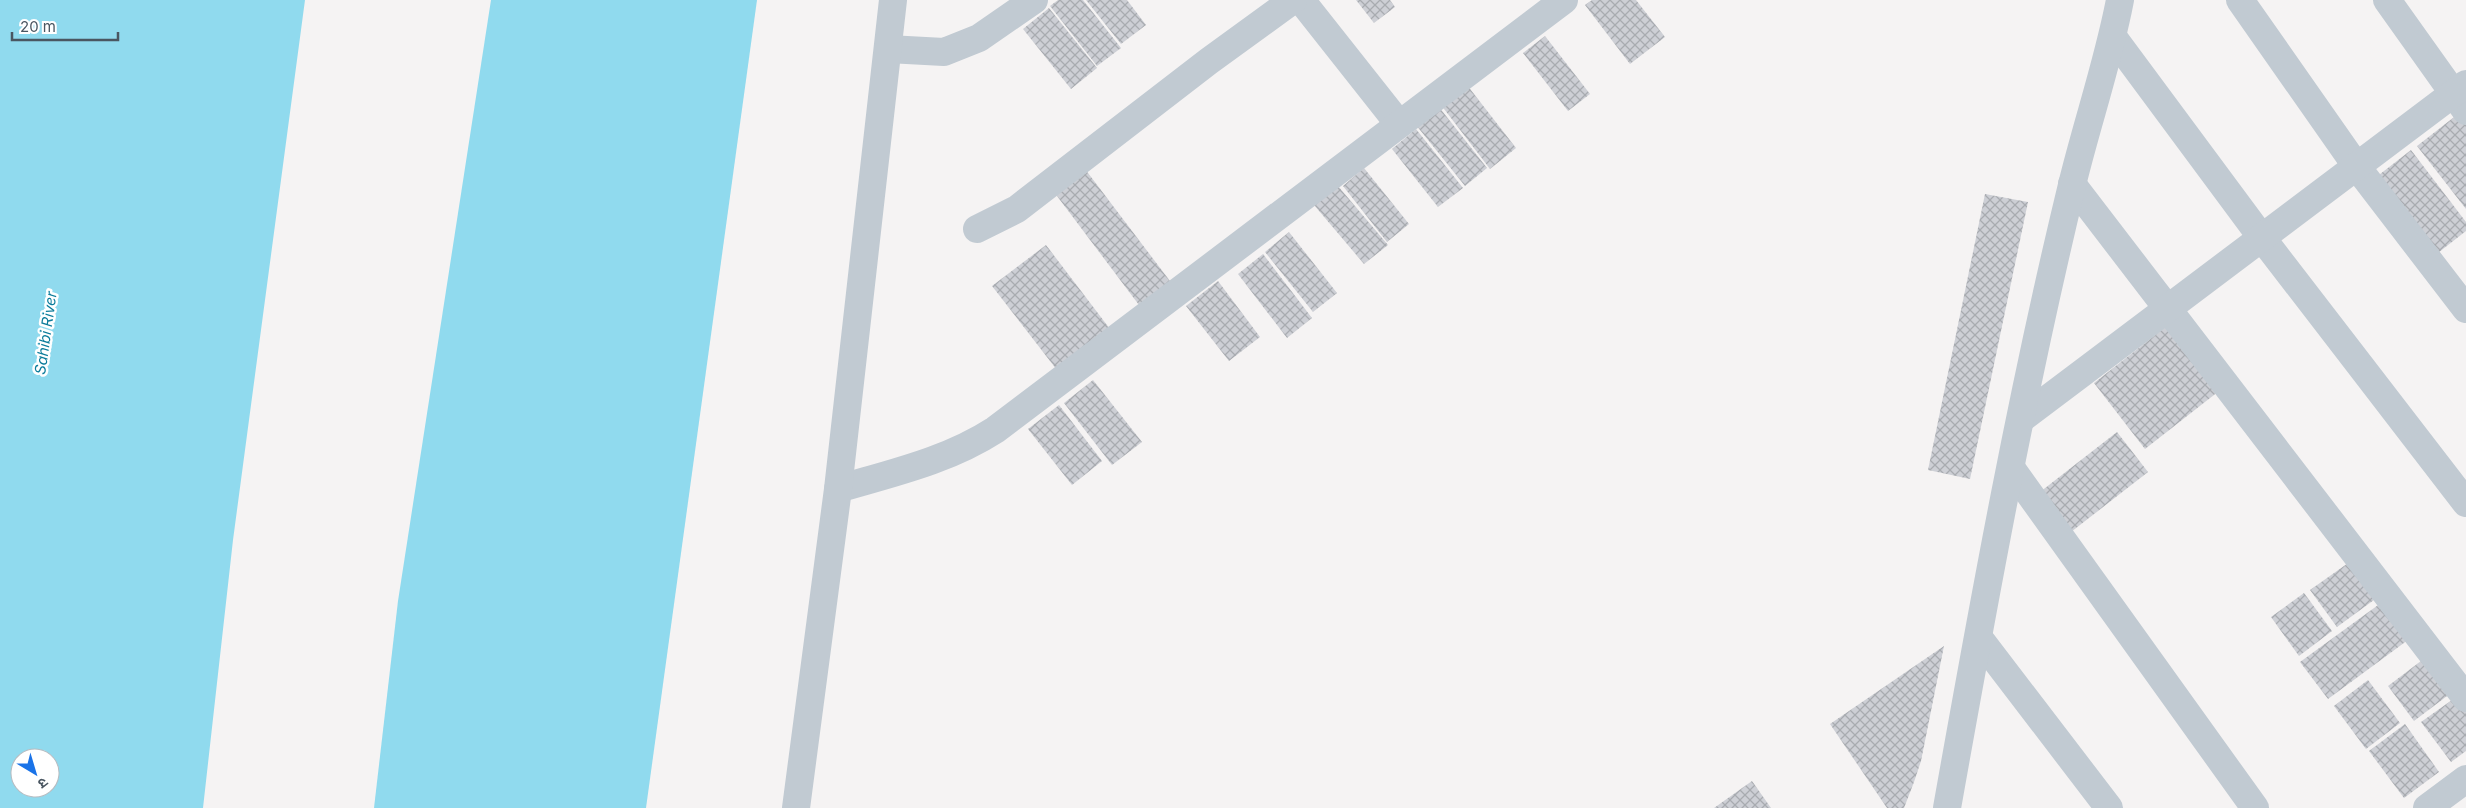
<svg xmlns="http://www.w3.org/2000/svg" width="2466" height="808" viewBox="0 0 2466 808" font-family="Inter,'Noto Sans Devanagari',sans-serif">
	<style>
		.water { fill: #90daee; fill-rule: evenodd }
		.building { fill: url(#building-cross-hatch) }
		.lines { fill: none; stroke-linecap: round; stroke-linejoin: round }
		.minor { stroke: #c1cad2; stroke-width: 28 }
		.labels { text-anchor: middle; stroke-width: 5; stroke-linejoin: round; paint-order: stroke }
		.water-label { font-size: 15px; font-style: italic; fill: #0c7c9b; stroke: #fff }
	</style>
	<defs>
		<pattern id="building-cross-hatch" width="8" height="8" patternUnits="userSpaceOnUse" patternTransform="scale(1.25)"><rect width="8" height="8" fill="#cdcfd5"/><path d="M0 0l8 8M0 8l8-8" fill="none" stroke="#a8abb0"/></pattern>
	</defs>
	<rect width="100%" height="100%" fill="#f5f3f3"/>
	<g class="water">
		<path d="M0 0H305L233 540 203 808H0ZM20 758H50V788H20Z"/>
		<polygon points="491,0 757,0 646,808 374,808 398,601"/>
	</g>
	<g class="building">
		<polygon points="1058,0 1083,0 1121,48 1097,66 1050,6"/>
		<polygon points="1086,0 1127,0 1146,25 1121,44"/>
		<polygon points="1356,0 1390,0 1395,7 1374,23"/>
		<polygon points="1592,0 1636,0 1665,37 1630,64 1585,5"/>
		<polygon points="1049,8 1097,68 1071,89 1023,29"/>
		<polygon points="1545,36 1590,94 1568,111 1523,53"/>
		<polygon points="1467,85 1516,148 1490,169 1441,105"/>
		<polygon points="1439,107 1487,168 1465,186 1416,125"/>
		<polygon points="2458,114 2466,124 2466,209 2417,146"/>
		<polygon points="1416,129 1463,188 1438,207 1392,149"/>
		<polygon points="2411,150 2466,222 2466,231 2434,256 2375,178"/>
		<polygon points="1364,168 1409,224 1387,242 1343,186"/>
		<polygon points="1085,169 1173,285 1142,309 1054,192"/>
		<polygon points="1338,186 1388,245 1364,264 1314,205"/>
		<polygon points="1985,194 2028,202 1970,479 1928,470"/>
		<polygon points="1289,232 1337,293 1313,312 1265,252"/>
		<polygon points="1046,245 1110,329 1057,370 992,286"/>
		<polygon points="1263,254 1312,318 1287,338 1238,274"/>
		<polygon points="1218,281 1260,337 1229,361 1186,306"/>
		<polygon points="2168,325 2219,391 2145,449 2094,383"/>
		<polygon points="1093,380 1142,442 1112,465 1064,403"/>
		<polygon points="1059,405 1102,461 1072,485 1028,429"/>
		<polygon points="2117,432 2148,472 2071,532 2040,492"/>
		<polygon points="2351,561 2378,597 2337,627 2310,590"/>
		<polygon points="2304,593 2332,631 2299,656 2271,617"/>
		<polygon points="2385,600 2412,637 2328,699 2300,662"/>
		<polygon points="1944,646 1921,761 1914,782 1904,808 1887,808 1830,724"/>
		<polygon points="2425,658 2451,693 2414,721 2388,686"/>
		<polygon points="2368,680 2400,723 2366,749 2334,706"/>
		<polygon points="2459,695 2466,704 2466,751 2451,762 2421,722"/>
		<polygon points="2405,724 2439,772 2404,798 2369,751"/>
		<polygon points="1752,781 1771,808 1714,808"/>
	</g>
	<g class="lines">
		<g class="minor">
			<polyline points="1301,0 1399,124"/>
			<polyline points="2240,0 2357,167 2466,309"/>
			<polyline points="2387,0 2466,111"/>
			<polyline points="2113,37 2262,238 2466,503"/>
			<polyline points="888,49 944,52 979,38 1034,0"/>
			<polyline points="2072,184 2466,698"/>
			<polyline points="977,229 1017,209 1209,61 1293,0"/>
			<polyline points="2021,419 2466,84"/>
			<polyline points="2011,468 2255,808"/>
			<path d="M838 489C892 473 947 461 995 430L1564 0"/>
			<polyline points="1979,638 2109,808"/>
			<polyline points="796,808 838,489 893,0"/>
			<path d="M1947 808C1984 600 2022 391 2072 185 2087 123 2108 63 2120 0"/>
			<polyline points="2427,808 2466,779"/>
		</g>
	</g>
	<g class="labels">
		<g class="water-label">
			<text transform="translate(46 333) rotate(-82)" y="5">Sahibi River</text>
		</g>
	</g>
	<g transform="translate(35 773) rotate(142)"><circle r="24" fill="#ffffff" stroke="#b7bbc0"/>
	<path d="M0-4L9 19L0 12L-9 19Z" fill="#1a73e8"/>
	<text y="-8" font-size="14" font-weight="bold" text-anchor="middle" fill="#4a5661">उ</text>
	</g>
	<path d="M12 32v8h106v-8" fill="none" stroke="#4a5661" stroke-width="2.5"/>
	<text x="20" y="32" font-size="15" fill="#4a5661" stroke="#ffffff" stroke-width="4" paint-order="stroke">20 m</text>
</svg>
